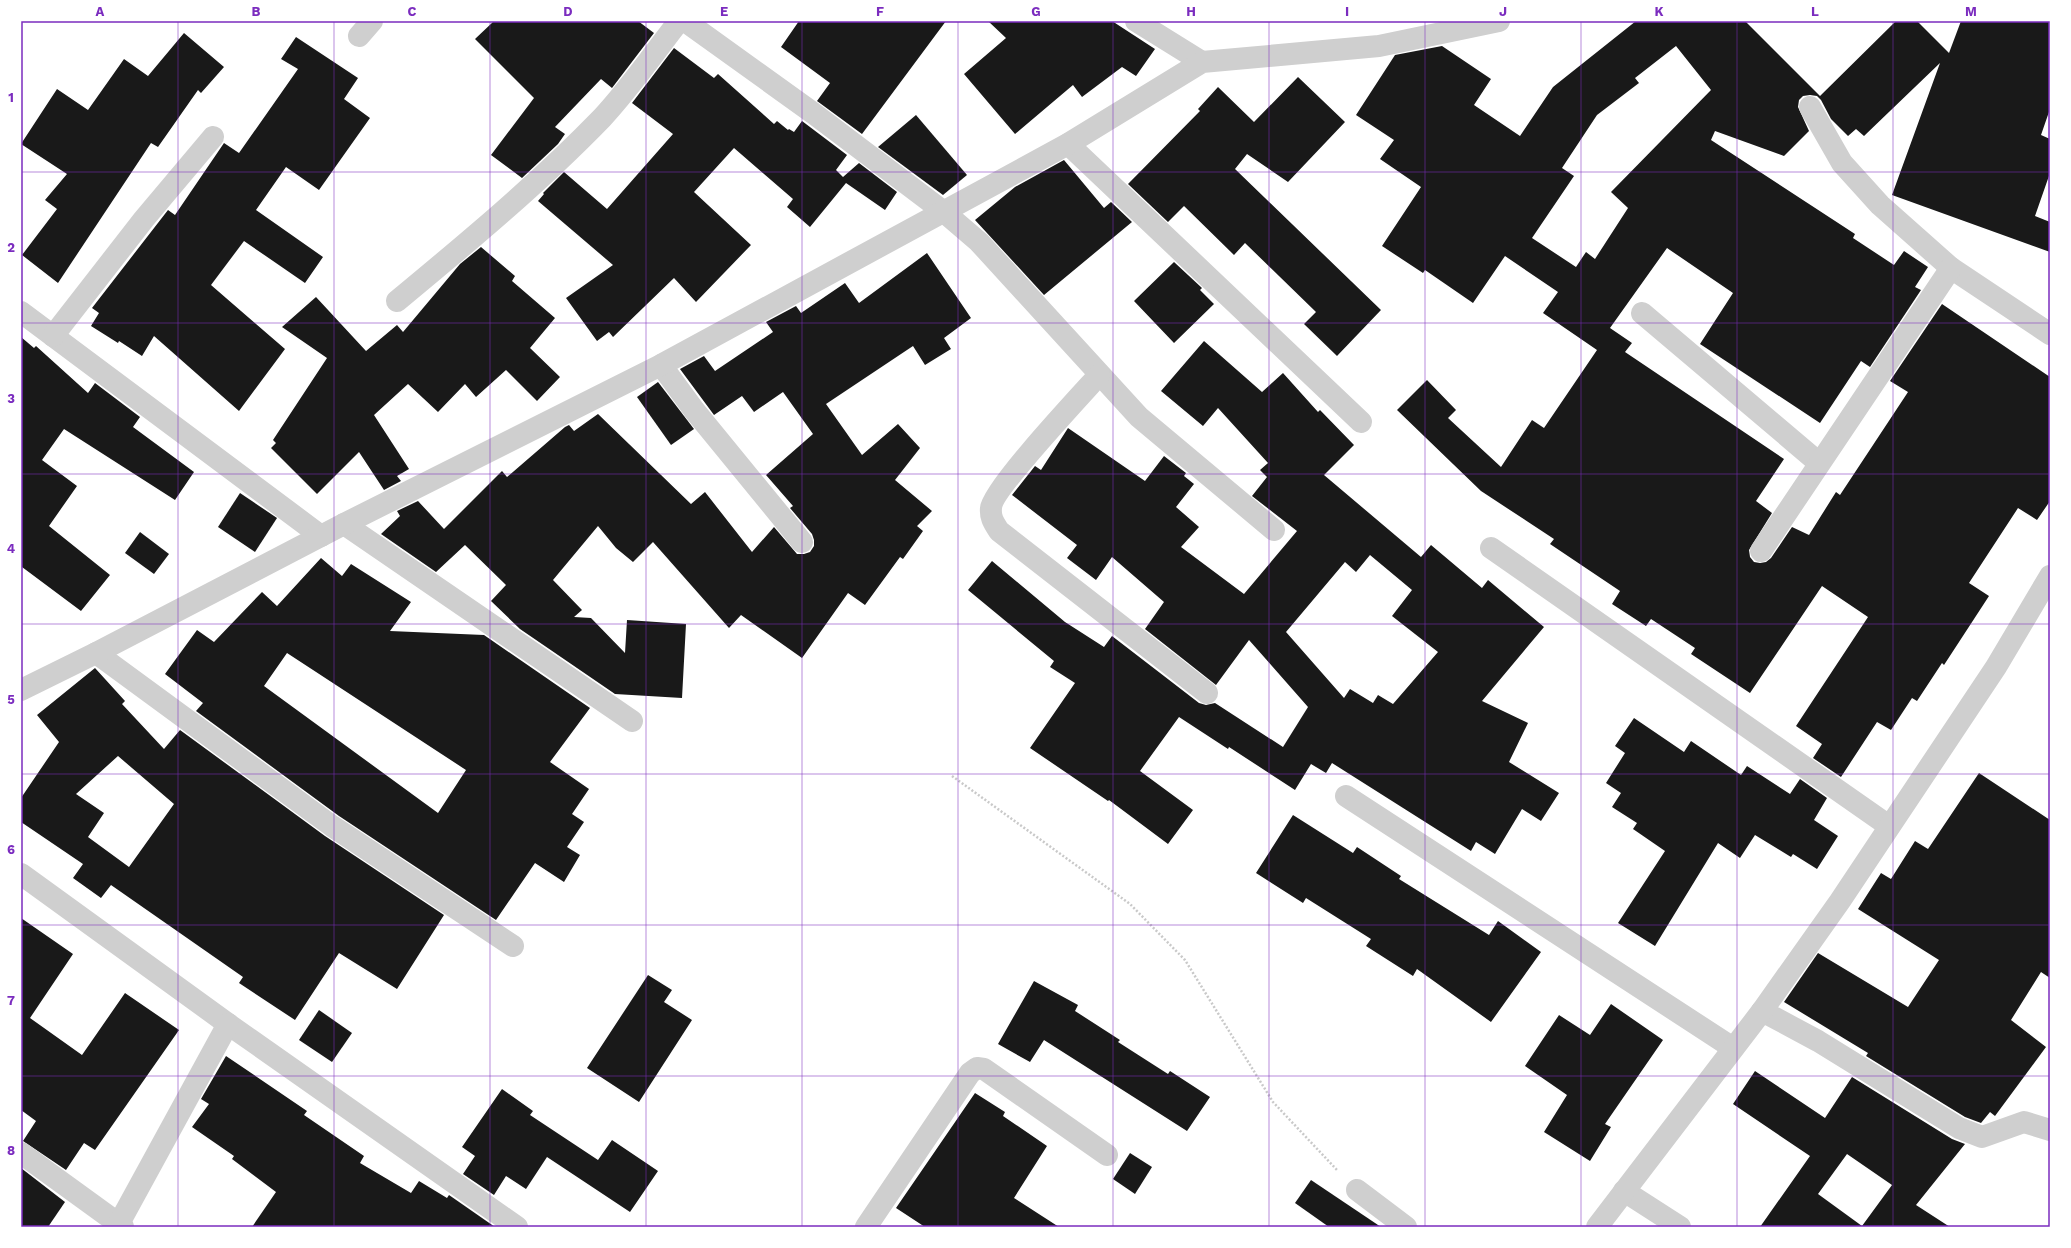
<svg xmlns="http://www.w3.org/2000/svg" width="2071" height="1248" viewBox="0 0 2071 1248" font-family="'Work Sans',sans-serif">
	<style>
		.building { fill: #191919; fill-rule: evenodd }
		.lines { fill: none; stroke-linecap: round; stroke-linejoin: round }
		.path { stroke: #c9c9c9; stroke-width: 2.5; stroke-dasharray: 2 2; stroke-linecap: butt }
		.minor { stroke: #cfcfcf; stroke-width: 22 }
		.grid { fill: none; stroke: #7b2cbf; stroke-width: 1; stroke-opacity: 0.55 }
		.neatline { fill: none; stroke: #7b2cbf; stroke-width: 1.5 }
		.grid-label { font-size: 13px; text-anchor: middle; font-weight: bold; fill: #7b2cbf }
	</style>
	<rect width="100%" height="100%" fill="#fff"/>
	<g class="building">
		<polygon points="494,21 638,21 654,33 612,88 601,79 555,127 565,134 558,144 522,178 491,155 534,98 475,39"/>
		<polygon points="799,21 946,21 862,134 817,101 830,83 781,47"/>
		<polygon points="988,21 1112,21 1155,49 1136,76 1122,67 1082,97 1073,85 1015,134 964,74 1006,38"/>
		<path d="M1636 21H1745L1820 96 1896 21H1917L1949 53 1961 21H2050V109L2041 135 2050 139V173L2035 216 2050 222V252L1892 195 1940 63 1864 136 1856 129 1848 136 1831 119 1821 100 1817 96 1810 95 1803 96 1799 100 1798 107 1809 131 1784 156 1715 131 1711 140 1855 234 1853 238 1894 265 1904 251 1928 267 1915 287 1921 290 1870 367 1861 361 1820 423 1700 344 1733 293 1667 248 1610 328 1632 343 1625 352 1784 459 1756 501 1772 513 1749 550 1750 557 1754 562 1760 563 1766 562 1771 558 1792 527 1809 535 1836 492 1840 495 1908 392 1890 381 1942 304 2050 377V501L2037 520 2018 508 1969 583 1989 596 1944 665 1942 663 1917 701 1912 698 1891 730 1877 722 1841 777 1813 758 1822 744 1796 726 1868 617 1822 586 1750 693 1691 654 1695 648 1651 619 1646 626 1612 604 1620 591 1550 544 1554 539 1481 491 1397 410 1427 380 1456 410 1448 418 1501 467 1532 420 1544 428 1597 350 1543 313 1558 292 1505 256 1473 303 1425 270 1423 273 1382 246 1421 187 1380 159 1394 140 1356 115 1395 55 1442 46 1491 79 1474 105 1520 136 1553 87ZM1676 46 1711 90 1611 192 1628 208 1595 259 1586 252 1576 267 1532 238 1574 176 1562 168 1597 115 1639 83 1635 78Z"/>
		<polygon points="184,33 224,67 201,93 198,90 158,147 151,143 58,283 22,255 57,209 45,200 67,174 21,144 57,89 88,110 124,59 148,76"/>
		<polygon points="296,37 358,78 344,99 370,118 319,190 286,167 256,210 323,257 305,283 244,241 211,285 285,349 239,411 154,336 142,356 119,341 118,343 91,326 99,313 92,308 168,210 175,215 224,143 239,153 298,69 281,59"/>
		<polygon points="674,48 714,78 718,74 774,124 777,121 788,130 789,129 794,132 802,121 847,155 836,170 843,177 859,163 897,192 885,210 846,183 810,227 787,207 793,199 734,148 694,192 751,245 696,302 674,278 613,337 609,332 597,341 566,298 613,265 538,201 544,194 543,193 564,172 607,209 673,134 632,103"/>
		<polygon points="1298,77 1345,122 1288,182 1247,154 1235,169 1381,310 1337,356 1304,324 1316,312 1245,243 1234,255 1184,206 1168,222 1128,184 1200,111 1198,109 1218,87 1254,122"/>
		<polygon points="916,115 967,175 943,195 878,147"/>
		<polygon points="1064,160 1104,208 1111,202 1132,222 1044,295 975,220 1015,187"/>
		<polygon points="481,247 515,276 512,281 555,318 530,348 560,377 537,401 506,370 476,397 465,384 438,412 408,384 374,415 409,469 397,476 401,481 384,490 359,452 317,494 271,448 276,443 273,440 327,358 282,327 316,297 366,351 397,325 403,332 460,264"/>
		<polygon points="927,253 971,318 944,338 951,349 925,365 913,346 826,404 862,455 898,424 920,448 895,480 932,511 917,526 923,531 903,559 900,557 865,605 848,593 802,658 741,615 729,628 653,542 633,562 616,548 598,526 553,580 582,610 574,617 591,618 625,653 627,620 686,624 682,698 615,694 520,629 491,601 506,585 465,545 436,572 381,534 400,516 397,511 418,501 444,529 502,471 507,477 565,427 569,425 574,431 598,414 691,504 705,492 752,552 774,527 797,554 804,554 810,552 814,546 814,540 812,534 790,508 793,506 766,475 813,434 783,392 754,412 742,396 714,415 680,369 704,356 715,371 773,332 766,322 796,306 801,313 845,283 859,303"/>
		<polygon points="1174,262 1202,288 1200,290 1214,304 1174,343 1134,301"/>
		<polygon points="21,337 34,348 36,346 88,393 95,383 140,417 133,427 194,472 175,500 64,429 42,460 77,486 49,526 110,575 81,611 22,567 21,568"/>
		<path d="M1204 341 1262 392 1283 373 1318 412 1320 410 1354 445 1324 475 1421 557 1431 545 1482 588 1488 580 1544 627 1482 701 1528 723 1509 762 1559 793 1541 821 1522 809 1495 854 1476 842 1471 851 1332 763 1326 773 1311 764 1295 790 1229 747 1228 749 1179 717 1140 771 1193 810 1168 844 1109 800 1108 801 1030 748 1075 683 1050 667 1054 661 968 590 992 561 1065 622 1104 647 1112 636 1199 703 1206 705 1215 703 1283 747 1308 707 1249 640 1216 685 1145 629 1164 602 1112 557 1096 580 1067 558 1077 545 1012 495 1035 466 1041 470 1068 428 1145 481 1164 456 1186 473 1184 476 1194 484 1176 507 1199 527 1181 547 1244 594 1297 531 1252 496 1267 477 1260 470 1268 463 1218 408 1203 426 1161 391ZM1370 555 1412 590 1392 616 1438 652 1393 704 1378 695 1373 703 1350 689 1344 698 1286 632 1345 562 1356 572Z"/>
		<polygon points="658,382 694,429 671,445 637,397"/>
		<polygon points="240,493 277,518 255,552 218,527"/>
		<polygon points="140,532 169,554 154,574 125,553"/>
		<path d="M321 558 342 576 351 564 411 602 390 631 484 635 590 708 550 762 589 789 572 814 584 822 567 847 580 855 564 882 535 863 496 920 339 816 196 711 203 703 165 674 197 630 214 642 262 592 277 606ZM287 653 466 770 438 813 264 686Z"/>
		<path d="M95 668 125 701 122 704 164 749 180 730 325 836 444 915 397 989 339 953 295 1020 239 983 243 977 111 885 101 898 73 878 83 864 21 822V798L59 742 37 715ZM118 756 174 804 129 867 88 837 104 813 76 794Z"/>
		<polygon points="1634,718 1684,752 1691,741 1741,775 1747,766 1790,794 1800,779 1827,798 1814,820 1838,836 1817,869 1793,854 1791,857 1755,835 1740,858 1718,843 1655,946 1618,923 1665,851 1633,829 1637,823 1612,807 1621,793 1606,783 1625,753 1615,746"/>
		<polygon points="1979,773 2050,820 2050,978 2041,972 2011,1020 2046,1047 1995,1116 1990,1112 1981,1123 1965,1117 1866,1056 1868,1053 1784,1002 1818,953 1908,1007 1939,960 1858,909 1881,873 1891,879 1915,841 1928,849"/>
		<polygon points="1293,815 1353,853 1357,847 1401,876 1399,879 1489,935 1498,921 1541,952 1491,1022 1417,969 1413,976 1366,946 1371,939 1306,898 1303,903 1256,873"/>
		<polygon points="21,918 73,954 30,1018 82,1055 125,993 179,1030 95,1150 84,1143 66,1170 23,1141 36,1121 21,1110"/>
		<polygon points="648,975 672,990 664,1002 692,1020 639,1102 587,1068"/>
		<polygon points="1034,981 1078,1005 1075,1011 1120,1040 1118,1042 1168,1074 1170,1071 1210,1097 1187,1131 1044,1040 1030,1062 998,1044"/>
		<polygon points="1611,1004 1663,1040 1605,1124 1611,1127 1590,1161 1544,1132 1567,1095 1525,1066 1559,1015 1590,1035"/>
		<polygon points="319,1010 352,1033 332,1062 299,1040"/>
		<polygon points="226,1056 307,1111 304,1115 364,1156 360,1163 411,1193 419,1181 447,1198 449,1195 495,1227 252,1227 276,1192 232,1159 234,1156 192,1127 209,1104 201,1099"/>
		<path d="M1755 1071 1825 1118 1852 1077 1952 1139 1965 1144 1916 1205 1950 1227H1760L1810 1156 1733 1104ZM1847 1154 1892 1185 1862 1226 1818 1194Z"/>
		<polygon points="502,1089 533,1111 530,1115 598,1160 612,1140 658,1171 630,1212 547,1157 526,1189 506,1176 494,1195 463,1174 475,1156 462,1147"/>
		<polygon points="975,1093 1005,1112 1003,1116 1047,1146 1014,1198 1059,1227 925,1227 896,1208"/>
		<polygon points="1130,1153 1152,1167 1135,1194 1113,1179"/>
		<polygon points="21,1168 65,1202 48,1227 21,1227"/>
		<polygon points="1311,1180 1381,1227 1329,1227 1295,1203"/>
	</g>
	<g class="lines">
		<polyline class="path" points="952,776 1130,904 1185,960 1273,1102 1337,1170"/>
		<g class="minor">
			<polyline points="685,21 813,113 944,212 979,242 1139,417 1274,530"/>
			<polyline points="1136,21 1202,62"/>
			<polyline points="359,36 372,21"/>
			<polyline points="1810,107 1842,163 1880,205 1951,268 2050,334"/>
			<polyline points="1068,144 1361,422"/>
			<path d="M397 301C467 243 538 184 602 118 630 88 654 53 679 21"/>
			<polyline points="21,312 321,536"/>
			<polyline points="1642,313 1819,463"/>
			<polyline points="53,336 144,219 213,137"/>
			<polyline points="661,365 694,410 802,542"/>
			<path d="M1099 375C1081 395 992 490 991 508 990 518 994 523 999 531L1207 693"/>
			<polyline points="344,524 632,721"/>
			<polyline points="1491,548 1889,826"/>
			<polyline points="1761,551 1951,268"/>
			<polyline points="96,653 332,826 513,946"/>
			<polyline points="21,690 96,653 344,524 661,365 1068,144 1202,62 1379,46 1499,21"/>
			<polyline points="1346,796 1733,1048"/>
			<polyline points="21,874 228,1024 517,1227"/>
			<polyline points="1762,1011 1818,1041 1959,1128 1982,1137 2024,1122 2050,1130"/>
			<polyline points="21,1153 123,1227"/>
			<polyline points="1357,1190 1406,1227"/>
			<polyline points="1624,1191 1680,1227"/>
			<polyline points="117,1227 228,1024"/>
			<polyline points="866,1227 970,1073 977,1068 984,1069 1107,1155"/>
			<polyline points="1597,1227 1762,1011 1840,901 1996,667 2050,576"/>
		</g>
	</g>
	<path class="grid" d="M178 21V1227M334 21V1227M490 21V1227M646 21V1227M802 21V1227M958 21V1227M1113 21V1227M1269 21V1227M1425 21V1227M1581 21V1227M1737 21V1227M1893 21V1227M21 172H2050M21 323H2050M21 474H2050M21 624H2050M21 774H2050M21 925H2050M21 1076H2050"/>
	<rect width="2071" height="1248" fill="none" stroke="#ffffff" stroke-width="44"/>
	<rect x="22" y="22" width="2027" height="1204" class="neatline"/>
	<g class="grid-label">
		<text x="100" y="16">A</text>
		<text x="256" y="16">B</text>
		<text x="412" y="16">C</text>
		<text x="568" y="16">D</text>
		<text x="724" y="16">E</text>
		<text x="880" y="16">F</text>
		<text x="1036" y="16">G</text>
		<text x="1191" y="16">H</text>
		<text x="1347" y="16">I</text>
		<text x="1503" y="16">J</text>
		<text x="1659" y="16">K</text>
		<text x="1815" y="16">L</text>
		<text x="1971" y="16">M</text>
		<text x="11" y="102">1</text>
		<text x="11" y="252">2</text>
		<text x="11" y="403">3</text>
		<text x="11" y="553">4</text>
		<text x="11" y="704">5</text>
		<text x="11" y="854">6</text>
		<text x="11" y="1005">7</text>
		<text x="11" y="1155">8</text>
	</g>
</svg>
